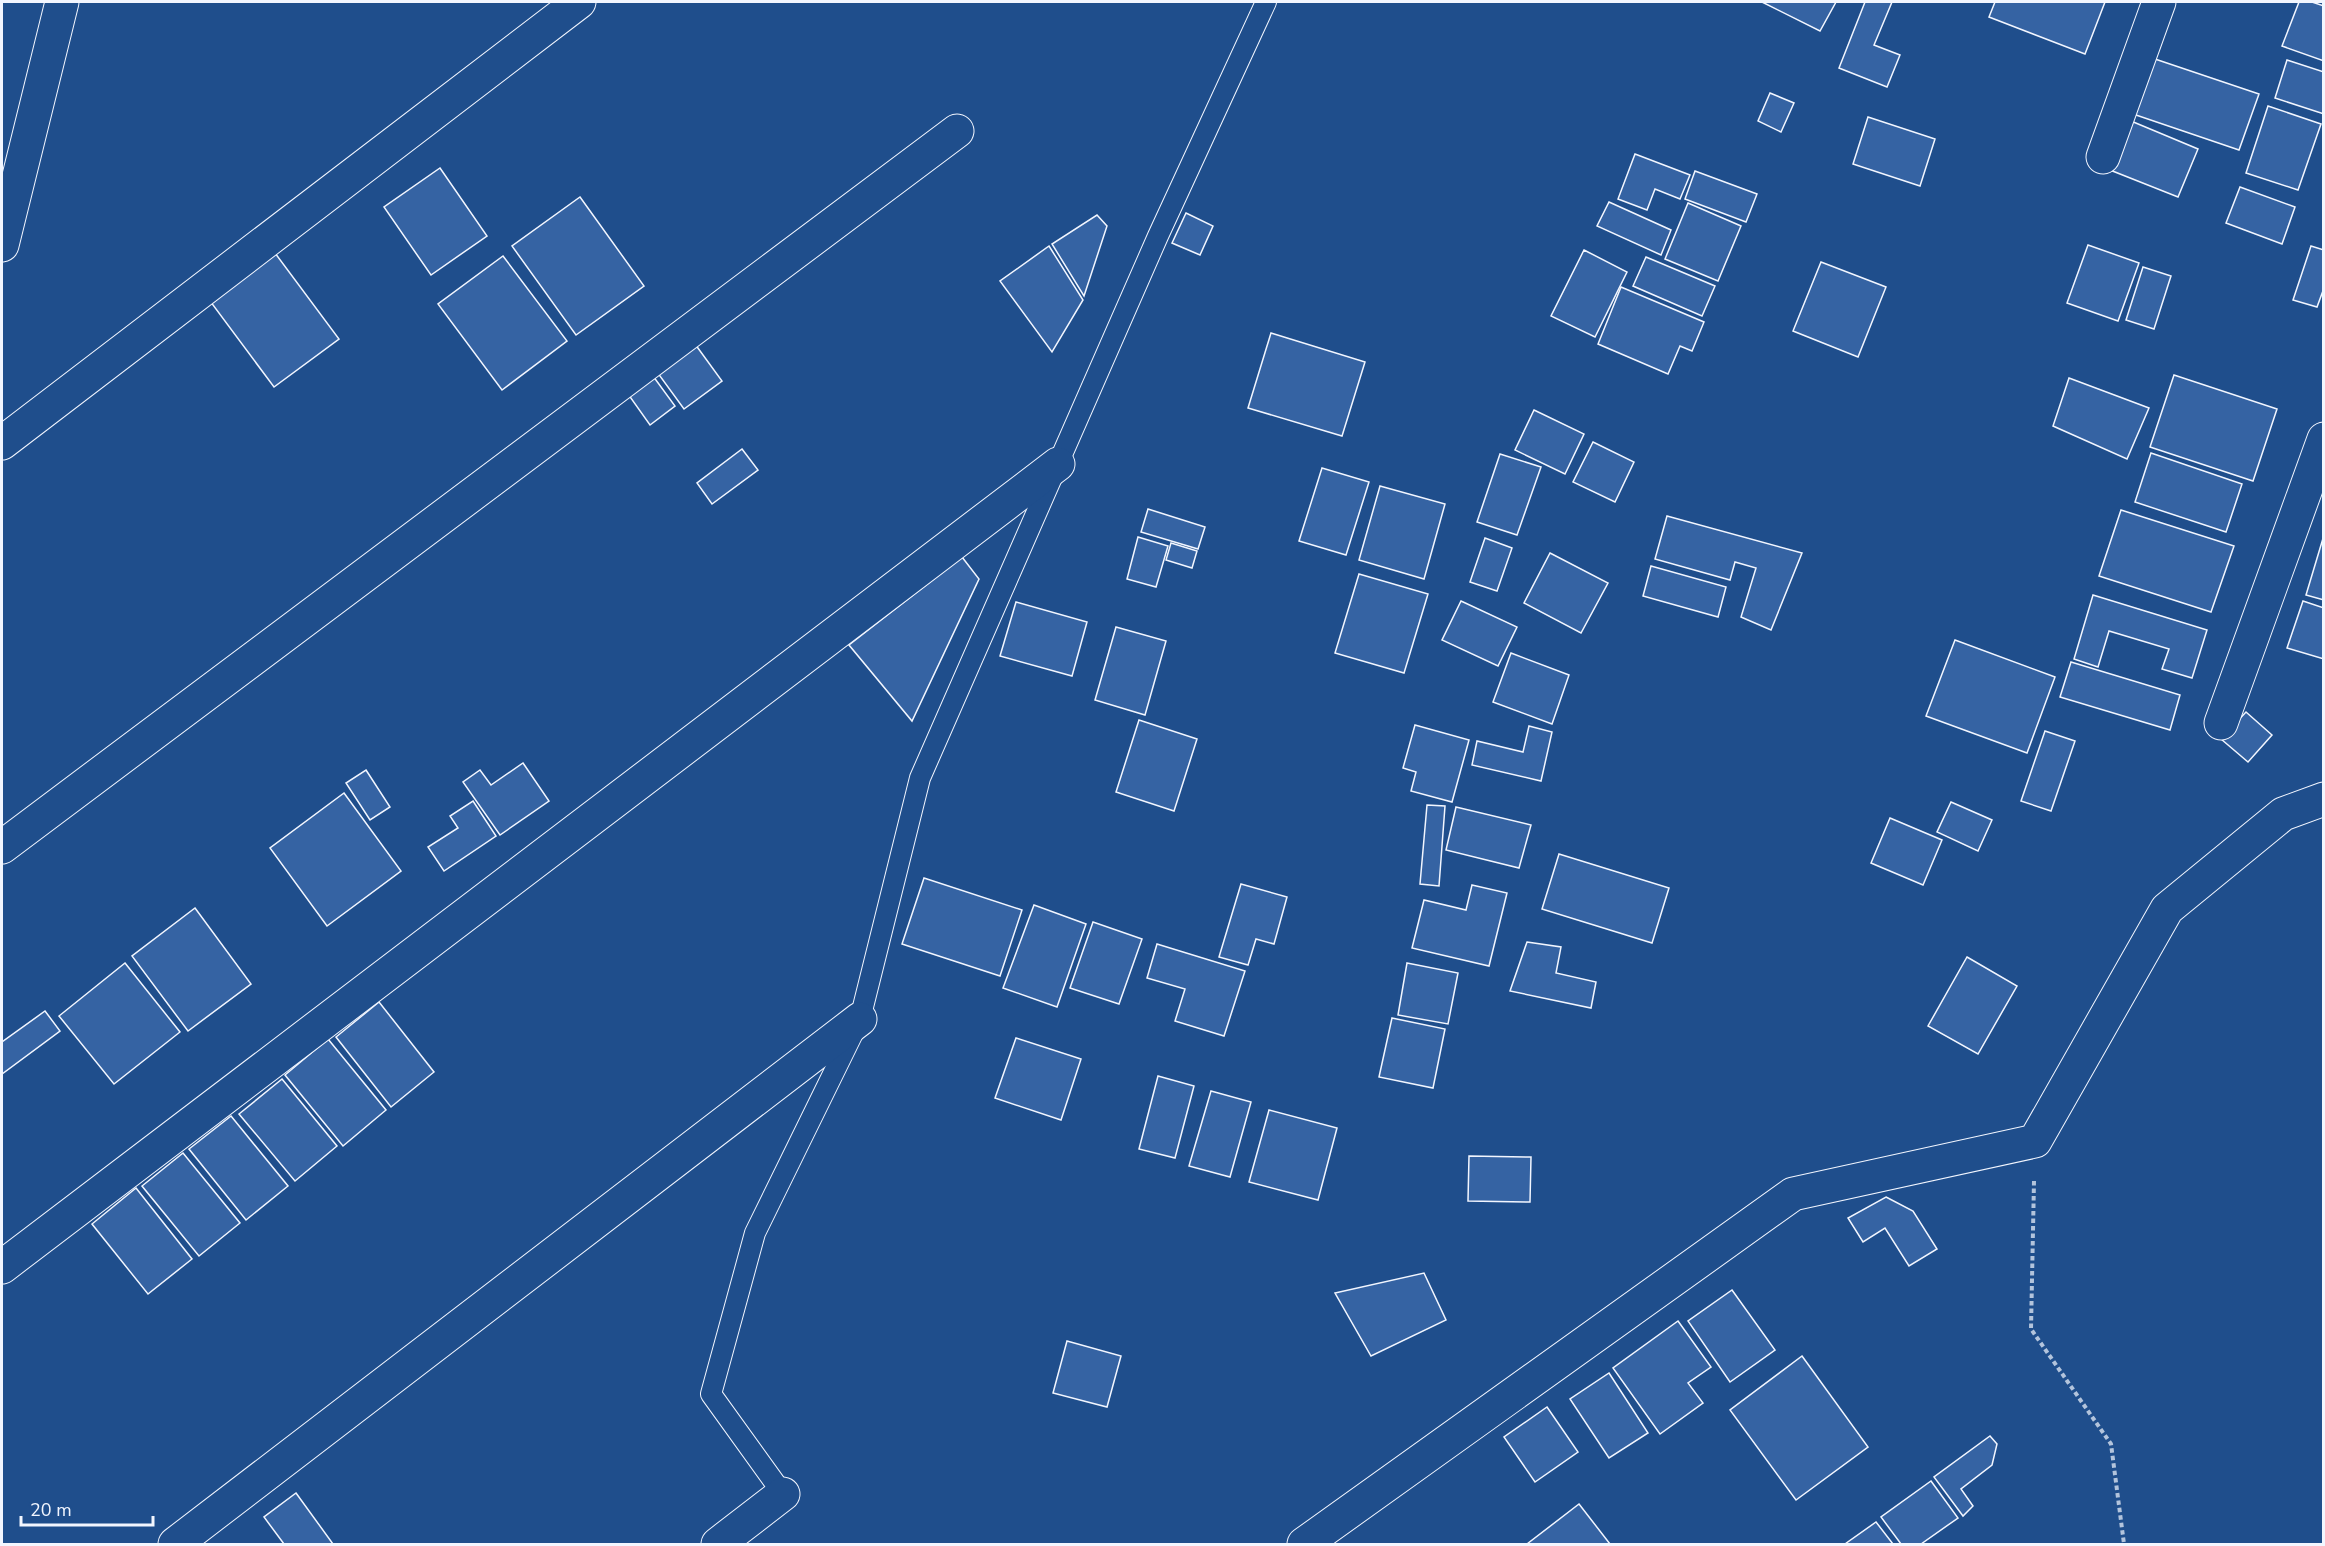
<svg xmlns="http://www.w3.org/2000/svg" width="2325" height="1546" viewBox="0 0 2325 1546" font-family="'Nunito Sans',sans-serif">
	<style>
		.building { fill: #3563a3; stroke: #f2f6ff; stroke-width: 1.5 }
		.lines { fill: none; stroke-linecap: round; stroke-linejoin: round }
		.lane-casing { stroke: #f2f6ff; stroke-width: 22 }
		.street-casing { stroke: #f2f6ff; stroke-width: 35 }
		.path { stroke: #b3c4dc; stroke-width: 4; stroke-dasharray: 4.5 3; stroke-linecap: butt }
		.lane { stroke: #1f4e8c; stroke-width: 20 }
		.street { stroke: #1f4e8c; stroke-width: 33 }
	</style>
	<rect width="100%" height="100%" fill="#1f4e8c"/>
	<g class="building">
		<polygon points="1762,2 1836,2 1820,31"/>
		<polygon points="1865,2 1892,2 1874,45 1900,55 1887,87 1839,68"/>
		<polygon points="1995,2 2105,2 2085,54 1989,17"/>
		<polygon points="2299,2 2312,2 2324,6 2324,61 2282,46"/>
		<polygon points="2152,58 2259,94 2239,150 2133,114"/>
		<polygon points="2287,60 2324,72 2324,114 2275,98"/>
		<polygon points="1770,93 1794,103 1781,132 1758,121"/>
		<polygon points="2268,106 2321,124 2298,190 2246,173"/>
		<polygon points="1868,117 1935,139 1920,186 1853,164"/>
		<polygon points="2131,121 2198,149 2178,197 2110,170"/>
		<polygon points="1635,154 1690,175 1680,199 1655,189 1647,210 1618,199"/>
		<polygon points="440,168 487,236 431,275 384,207"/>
		<polygon points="1695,171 1757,194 1746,222 1685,199"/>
		<polygon points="2240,187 2295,207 2282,244 2226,223"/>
		<polygon points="580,197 644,286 576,335 512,246"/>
		<polygon points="1609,202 1671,230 1661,255 1597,226"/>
		<polygon points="1688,203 1741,226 1718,281 1665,259"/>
		<polygon points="1186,213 1213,226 1200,255 1172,243"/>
		<polygon points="1097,215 1107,226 1084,296 1052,244"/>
		<polygon points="2088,245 2139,263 2118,321 2067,303"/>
		<polygon points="1049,246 1083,300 1052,352 1000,281"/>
		<polygon points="2311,246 2324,250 2324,288 2317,307 2293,300"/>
		<polygon points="1584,250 1627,272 1595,337 1551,316"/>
		<polygon points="275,253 339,339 274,387 210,301"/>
		<polygon points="503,256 567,341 502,390 438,304"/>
		<polygon points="1646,257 1715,286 1702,316 1633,286"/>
		<polygon points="1821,262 1886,287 1858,357 1793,331"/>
		<polygon points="2143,267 2171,276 2154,329 2126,320"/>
		<polygon points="1621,287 1704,322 1692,351 1680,346 1668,374 1598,344"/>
		<polygon points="1271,333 1365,362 1342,436 1248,408"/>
		<polygon points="695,344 722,381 684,409 657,372"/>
		<polygon points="2174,375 2277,409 2253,481 2150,447"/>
		<polygon points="653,376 675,406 650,425 628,394"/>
		<polygon points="2069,378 2149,408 2127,459 2053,426"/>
		<polygon points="1534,410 1584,434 1565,474 1515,450"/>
		<polygon points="1593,442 1634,462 1615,502 1573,482"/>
		<polygon points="742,449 758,470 712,504 697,483"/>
		<polygon points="2151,453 2242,484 2226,532 2135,502"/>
		<polygon points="1500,454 1541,467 1517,535 1477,522"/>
		<polygon points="1322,468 1369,482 1346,555 1299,541"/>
		<polygon points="1380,486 1445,504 1424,579 1359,560"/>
		<polygon points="1148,509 1205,527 1198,549 1141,532"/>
		<polygon points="2121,510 2234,546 2211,612 2099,576"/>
		<polygon points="1667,516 1802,553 1771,630 1741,617 1756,568 1735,562 1730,580 1655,559"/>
		<polygon points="2324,535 2324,600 2306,595"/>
		<polygon points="1138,537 1168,546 1156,587 1127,579"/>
		<polygon points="1485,538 1512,548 1497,591 1470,582"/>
		<polygon points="1171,543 1197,551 1192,568 1166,560"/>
		<polygon points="1550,553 1608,583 1581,633 1524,603"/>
		<polygon points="962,557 979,579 912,721 849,645"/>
		<polygon points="1651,566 1726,587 1718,617 1643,596"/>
		<polygon points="1359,574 1428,594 1404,673 1335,653"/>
		<polygon points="2093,595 2207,630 2192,678 2162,669 2169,649 2109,631 2098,667 2074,659"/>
		<polygon points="1461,601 1517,627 1498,666 1442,640"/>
		<polygon points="2303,601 2324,608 2324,659 2287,648"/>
		<polygon points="1016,602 1087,622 1072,676 1000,656"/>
		<polygon points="1116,627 1166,641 1145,715 1095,700"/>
		<polygon points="1955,640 2055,677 2027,753 1926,716"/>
		<polygon points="1511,653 1569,675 1552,724 1493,702"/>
		<polygon points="2071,662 2180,695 2170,730 2060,697"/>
		<polygon points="2246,712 2272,735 2248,762 2221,739"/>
		<polygon points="1139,720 1197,739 1174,811 1116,792"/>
		<polygon points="1415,725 1469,740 1452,802 1411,791 1416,772 1403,768"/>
		<polygon points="1529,726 1552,732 1541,781 1472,765 1477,741 1523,752"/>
		<polygon points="2045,731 2075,741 2051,811 2021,801"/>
		<polygon points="523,763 549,801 500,835 463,782 480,770 491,785"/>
		<polygon points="366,770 390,807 370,820 346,783"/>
		<polygon points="344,793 401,871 327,926 270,848"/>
		<polygon points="473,801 496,836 444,871 428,847 458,828 450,816"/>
		<polygon points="1951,802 1992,820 1978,851 1937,832"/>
		<polygon points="1427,805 1445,806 1439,886 1420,884"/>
		<polygon points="1456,807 1531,825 1519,868 1446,850"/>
		<polygon points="1890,818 1942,840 1923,885 1871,863"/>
		<polygon points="1559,854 1669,888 1652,943 1542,909"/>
		<polygon points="924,878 1022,910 1000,976 902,944"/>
		<polygon points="1241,884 1287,897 1274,944 1256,939 1248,965 1219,957"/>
		<polygon points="1472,885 1507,893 1489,966 1412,948 1424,900 1466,910"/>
		<polygon points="1034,905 1086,924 1057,1007 1003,988"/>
		<polygon points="195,908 251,984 188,1031 132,956"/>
		<polygon points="1093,922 1142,939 1119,1004 1070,988"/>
		<polygon points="1527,942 1561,947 1556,973 1596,982 1591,1008 1510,991"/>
		<polygon points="1157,944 1245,971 1224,1036 1175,1021 1185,989 1147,978"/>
		<polygon points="1967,957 2017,986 1978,1054 1928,1026"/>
		<polygon points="125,963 180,1032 114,1084 59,1016"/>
		<polygon points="1407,963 1458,973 1448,1024 1398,1015"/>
		<polygon points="379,1002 434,1072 391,1107 336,1037"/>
		<polygon points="45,1011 60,1031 2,1074 2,1042"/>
		<polygon points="1392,1018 1445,1029 1433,1088 1379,1077"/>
		<polygon points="1016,1038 1081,1059 1061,1120 995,1098"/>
		<polygon points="328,1039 386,1110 343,1146 285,1075"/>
		<polygon points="1158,1076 1194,1086 1175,1158 1139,1149"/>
		<polygon points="282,1079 337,1146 295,1181 239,1114"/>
		<polygon points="1211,1091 1251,1102 1230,1177 1189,1166"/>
		<polygon points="1269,1110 1337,1128 1318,1200 1249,1182"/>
		<polygon points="231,1116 288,1186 246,1220 189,1149"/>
		<polygon points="183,1153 240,1223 199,1256 142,1186"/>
		<polygon points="1469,1156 1531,1157 1530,1202 1468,1201"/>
		<polygon points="136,1188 192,1259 148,1294 92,1224"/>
		<polygon points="1886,1197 1913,1211 1937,1249 1909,1266 1885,1228 1863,1242 1848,1218"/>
		<polygon points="1424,1273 1446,1320 1371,1356 1335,1293"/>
		<polygon points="1732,1290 1775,1350 1730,1382 1688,1321"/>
		<polygon points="1678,1321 1711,1367 1688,1383 1703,1403 1660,1434 1613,1368"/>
		<polygon points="1067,1341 1121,1356 1107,1407 1053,1393"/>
		<polygon points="1802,1356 1868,1447 1796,1500 1730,1410"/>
		<polygon points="1609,1373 1648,1433 1609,1458 1570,1399"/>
		<polygon points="1547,1407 1578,1452 1535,1482 1504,1437"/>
		<polygon points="1990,1436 1997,1444 1992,1465 1961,1489 1973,1506 1963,1516 1934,1477"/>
		<polygon points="1931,1481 1958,1518 1921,1544 1901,1544 1881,1517"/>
		<polygon points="296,1493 333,1544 284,1544 264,1517"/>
		<polygon points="1579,1504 1610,1544 1527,1544"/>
		<polygon points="1876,1522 1893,1544 1845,1544"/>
	</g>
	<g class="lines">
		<defs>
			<polyline id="lane" points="783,1494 711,1394 755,1233 860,1019 920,778 1158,236 1266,2"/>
			<g id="street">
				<polyline points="2103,157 2159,2"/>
				<polyline points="2,245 62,2"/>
				<polyline points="2,443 579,2"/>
				<polyline points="2221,723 2324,439"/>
				<polyline points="2,847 957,131"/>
				<polyline points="2,1267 1058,464"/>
				<polyline points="175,1544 860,1019"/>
				<polyline points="718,1544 783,1494"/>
				<polyline points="1304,1544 1793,1194 2035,1141 2167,909 2283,814 2324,799"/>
			</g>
		</defs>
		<use href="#lane" class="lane-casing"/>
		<use href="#street" class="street-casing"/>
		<polyline class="path" points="2034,1181 2031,1329 2111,1444 2124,1544"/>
		<use href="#lane" class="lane"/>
		<use href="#street" class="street"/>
	</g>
	<rect width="2325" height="1546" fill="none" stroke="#f2f6ff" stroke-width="6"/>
	<path d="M21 1516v9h132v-9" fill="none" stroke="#f2f6ff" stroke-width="3"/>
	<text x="30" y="1516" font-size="18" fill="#f2f6ff" stroke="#1f4e8c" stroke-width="4.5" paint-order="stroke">20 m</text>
</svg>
